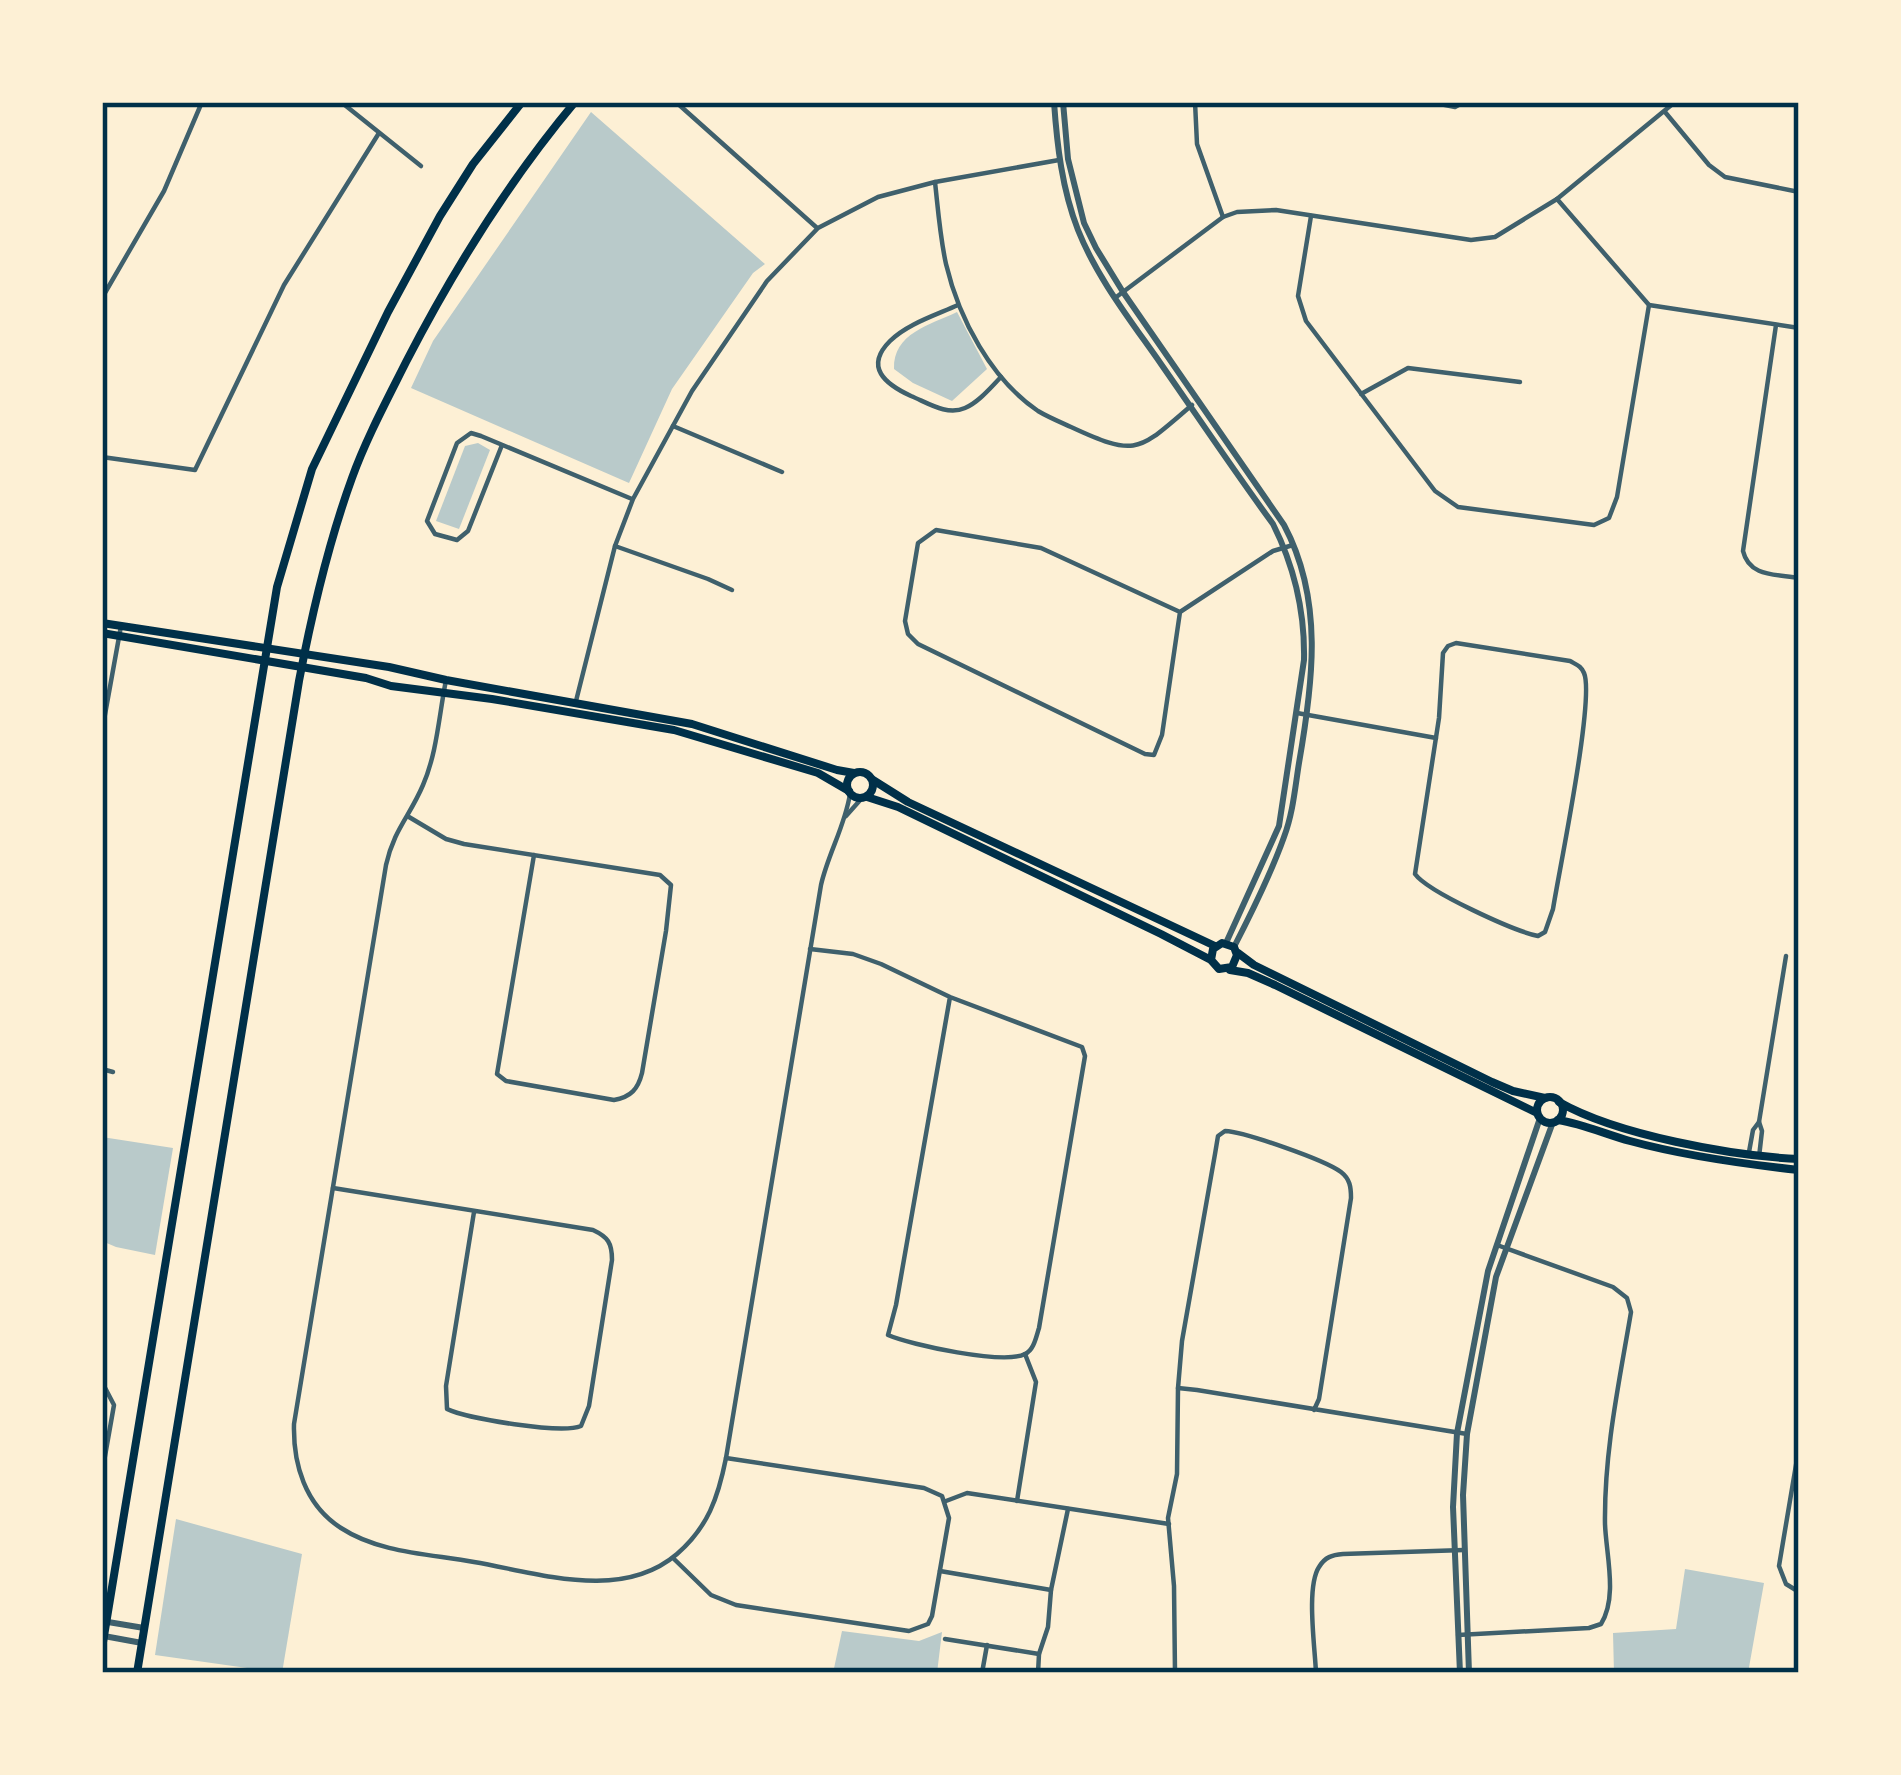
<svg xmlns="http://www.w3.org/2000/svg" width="1901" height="1775" viewBox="0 0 1901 1775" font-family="'Open Sans',sans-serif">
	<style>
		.green { fill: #b9caca }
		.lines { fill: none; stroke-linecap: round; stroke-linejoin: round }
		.minor { stroke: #3f606c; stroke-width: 4.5 }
		.tertiary { stroke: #3f606c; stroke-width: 6 }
		.secondary { stroke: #003049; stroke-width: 8 }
		.primary { stroke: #003049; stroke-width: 8 }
		.neatline { fill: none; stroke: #003049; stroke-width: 4.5 }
	</style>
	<rect width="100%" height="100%" fill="#fdf0d5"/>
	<g class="green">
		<polygon points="591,112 765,264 753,273 672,389 629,483 411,388 433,341"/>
		<path d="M957 312 987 369 952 401 913 383 894 369C893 333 930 325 957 312Z"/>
		<polygon points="478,443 490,450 459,529 436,521 465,446"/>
		<polygon points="102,1137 173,1148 155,1255 116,1247 102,1241"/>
		<polygon points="176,1519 302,1554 282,1673 155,1655"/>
		<polygon points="1685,1569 1764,1583 1748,1673 1614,1673 1613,1633 1676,1629"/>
		<polygon points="842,1631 919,1641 942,1632 937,1673 833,1673"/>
	</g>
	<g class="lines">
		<g class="minor">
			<polyline points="341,102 421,166"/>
			<polyline points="1195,102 1197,144 1223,217"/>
			<polyline points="1430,102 1455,107 1464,102"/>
			<polyline points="677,103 816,227"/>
			<polyline points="1665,112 1709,165 1725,177 1799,192"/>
			<path d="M935 182C938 209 940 237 946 264 959 319 991 379 1038 411 1048 417 1060 422 1071 427 1138 458 1138 451 1192 405"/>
			<polyline points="1311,216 1298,296 1306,321 1435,491 1458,507 1594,525 1609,518 1617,497 1649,305 1557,199"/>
			<polyline points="102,298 164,191 202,102"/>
			<polyline points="1115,298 1223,217 1237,212 1276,210 1471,240 1495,237 1557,199 1675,102"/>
			<path d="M958 305C936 315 907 324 890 341 864 367 885 384 911 396 928 403 947 416 965 408 979 402 991 387 1001 377"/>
			<polyline points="1649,305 1799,328"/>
			<path d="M1776 325 1743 551C1749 577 1776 574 1799 578"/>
			<polyline points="1361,394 1408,368 1520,382"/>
			<polyline points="673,426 782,472"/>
			<polyline points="502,445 468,531 457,540 435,534 427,521 457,443 471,433 481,436 632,499"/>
			<polyline points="102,457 195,470 284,285 379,133"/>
			<polyline points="615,546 708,579 732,590"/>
			<polyline points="1180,612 1041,548 936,530 918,543 905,621 908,634 918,644 1145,754 1154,755 1162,735 1180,612 1273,551 1293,545"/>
			<path d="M1456 643 1570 661C1577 665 1581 666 1584 673 1595 698 1559 871 1553 909L1545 932 1538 936C1514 931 1428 892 1415 874L1439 718 1443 653 1448 646Z"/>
			<path d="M446 680C439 715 437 753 423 785 410 816 394 829 386 865L294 1424C293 1464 305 1505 341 1528 379 1553 430 1554 474 1562 539 1573 621 1602 677 1554 708 1527 718 1498 726 1458L821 885C828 854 845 826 850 794"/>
			<polyline points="576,701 615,546 633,499 692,391 767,281 818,228 878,197 935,182 1059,160"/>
			<polyline points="1297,713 1436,738"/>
			<polyline points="102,731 121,626"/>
			<polyline points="846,816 862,798"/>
			<path d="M409 817 446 839 464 844 660 875 671 885 666 931 642 1073C638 1089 631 1097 614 1100L506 1081 497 1074 534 855"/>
			<path d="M810 949 853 954 881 964 950 997 1082 1047 1085 1056 1039 1328C1036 1337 1034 1350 1025 1354 1004 1365 911 1345 888 1335L896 1305 950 997"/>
			<polyline points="102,1069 113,1072"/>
			<polyline points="1749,1152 1753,1130 1759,1122 1786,956"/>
			<polyline points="1759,1157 1762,1131 1759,1122"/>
			<path d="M333 1188 593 1230C608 1237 612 1243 612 1260L589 1406 581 1426C561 1434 468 1419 447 1409L446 1386 474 1212"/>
			<polyline points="102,1382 114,1405 102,1473"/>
			<path d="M1314 1410 1319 1399 1351 1198C1351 1187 1350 1179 1341 1172 1325 1160 1245 1132 1225 1131L1218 1136 1215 1154 1182 1341 1178 1388 1197 1390 1467 1434"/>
			<polyline points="1799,1447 1779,1566 1786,1584 1799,1592"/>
			<polyline points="946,1501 967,1493 1169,1524"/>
			<polyline points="1017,1501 1036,1382 1025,1354"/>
			<polyline points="673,1558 711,1595 736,1605 909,1631 928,1624 932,1616 949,1518 942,1496 924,1488 726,1458"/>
			<polyline points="940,1571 1051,1590"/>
			<path d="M1458 1635 1589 1628 1601 1624C1618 1597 1606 1554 1605 1524 1604 1452 1619 1383 1631 1312L1627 1298 1613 1287 1497 1245"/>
			<polyline points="945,1639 1039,1654"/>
			<polyline points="982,1673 987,1645"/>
			<polyline points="1038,1673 1039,1654 1048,1627 1051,1590 1068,1509"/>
			<polyline points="1175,1673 1174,1586 1168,1518 1177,1474 1178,1388"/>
			<path d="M1316 1673C1315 1647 1306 1587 1319 1567 1325 1557 1332 1555 1343 1554L1464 1550"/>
		</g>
		<g class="tertiary">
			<path d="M1054 102C1057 145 1062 189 1078 230 1097 278 1131 321 1161 364 1198 417 1234 471 1273 524 1294 566 1305 613 1304 660L1279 826 1226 943"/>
			<path d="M1063 102 1068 159 1084 223 1096 248 1123 292 1284 525C1324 600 1313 683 1299 763 1295 788 1293 813 1284 837 1271 874 1252 912 1234 947"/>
			<polyline points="102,1621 144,1628"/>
			<polyline points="104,1636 142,1643"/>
			<polyline points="1460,1673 1453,1507 1457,1433 1488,1271 1540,1118"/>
			<polyline points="1469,1673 1463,1495 1467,1434 1496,1277 1553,1122"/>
		</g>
		<g class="secondary">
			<polyline points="102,623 389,667 446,680 692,724 837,770 854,773"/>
			<polyline points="102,633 366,678 391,686 492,699 674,730 818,773 849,791"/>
			<circle cx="860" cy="785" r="13"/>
			<polyline points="873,780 908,802 1215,946"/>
			<polyline points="867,797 898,807 1161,934 1211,960 1219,969 1232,967 1237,955 1234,947 1222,943 1213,949 1211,960"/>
			<polyline points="1238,953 1254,965 1492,1082 1513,1091 1545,1098"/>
			<polyline points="1230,970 1248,973 1275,985 1537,1113"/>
			<circle cx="1550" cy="1110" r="13"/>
			<path d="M1559 1102C1617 1135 1732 1156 1799 1159"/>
			<path d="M1558 1120C1583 1124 1605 1134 1630 1141 1685 1156 1743 1164 1799 1170"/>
		</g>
		<g class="primary">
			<polyline points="102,1648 277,587 312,469 388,312 440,216 473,164 522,102"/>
			<path d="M137 1673 299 681C312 613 328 544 352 478 366 439 387 400 406 362 454 269 508 182 575 102"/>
		</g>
	</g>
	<rect width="1901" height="1775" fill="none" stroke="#fdf0d5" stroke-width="210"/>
	<rect x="105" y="105" width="1691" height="1565" class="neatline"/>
</svg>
